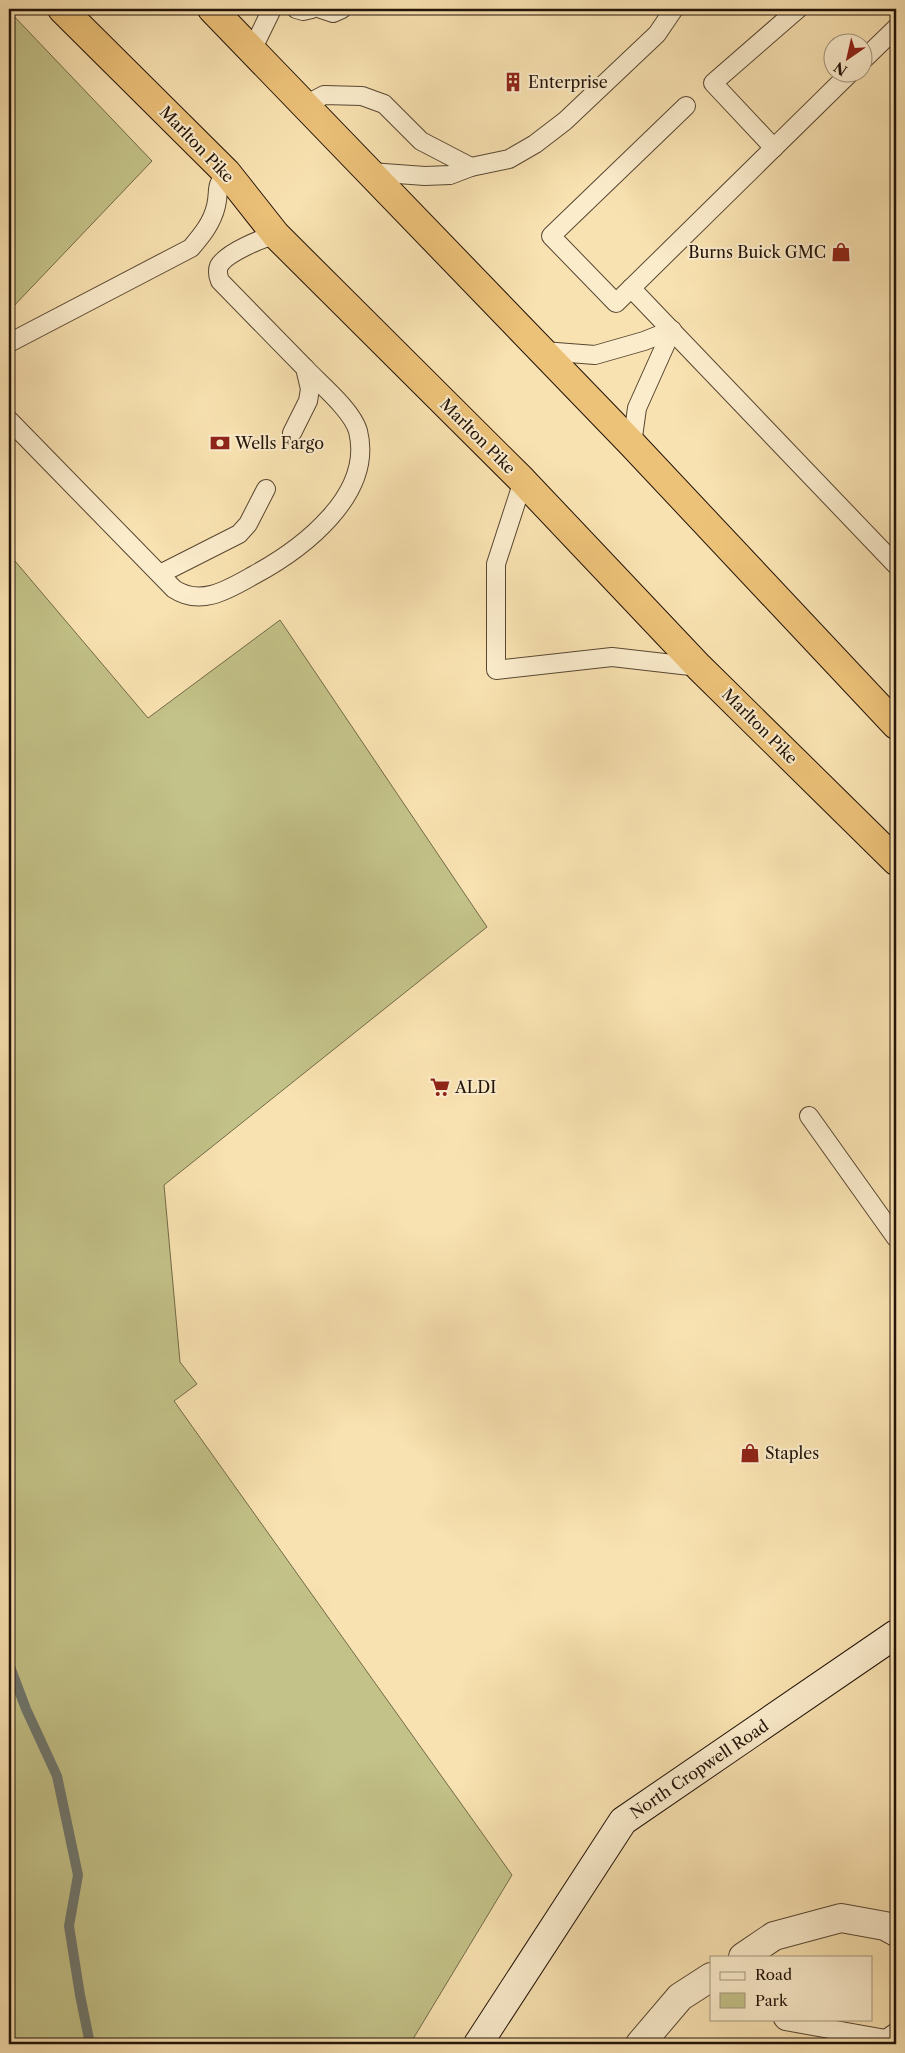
<svg xmlns="http://www.w3.org/2000/svg" width="905" height="2053" viewBox="0 0 905 2053" font-family="'Libre Caslon Text',serif">
	<style>
		.green { fill: #c3c288; stroke: #726a48 }
		.lines { fill: none; stroke-linecap: round; stroke-linejoin: round }
		.stream { stroke: #6f7870; stroke-width: 10 }
		.lane-casing { stroke: #584732; stroke-width: 20 }
		.street-casing { stroke: #584732; stroke-width: 30 }
		.secondary-casing { stroke: #221308; stroke-width: 30 }
		.highway-casing { stroke: #221308; stroke-width: 30 }
		.lane { stroke: #fbeccc; stroke-width: 18 }
		.street { stroke: #fbeccc; stroke-width: 28 }
		.secondary { stroke: #fbeccc; stroke-width: 28 }
		.highway { stroke: #ecc178; stroke-width: 28 }
		.labels { text-anchor: middle; stroke-width: 4; stroke-linejoin: round; paint-order: stroke }
		.poi-label { font-size: 16px; fill: #221308; stroke: #fbeccc; text-anchor: start }
		.street-label { font-size: 16px; fill: #221308; stroke: #fbeccc }
	</style>
	<rect width="100%" height="100%" fill="#f9e2b1"/>
	<filter id="stains"><feTurbulence type="fractalNoise" baseFrequency=".004" numOctaves="4"/><feColorMatrix values="0 0 0 0 .2 0 0 0 0 .09 0 0 0 0 .02 0 0 0 .5 -.17"/></filter>
	<radialGradient id="worn" r=".72"><stop offset=".6" stop-color="#630" stop-opacity="0"/><stop offset="1" stop-color="#630" stop-opacity=".3"/></radialGradient>
	<g class="green">
		<polygon points="9,11 152,161 9,311"/>
		<polygon points="9,554 148,718 280,620 487,927 164,1185 180,1362 197,1384 174,1401 512,1875 410,2044 14,2044 9,2006"/>
	</g>
	<g class="lines">
		<polyline class="stream" points="9,1664 26,1709 57,1776 78,1875 69,1926 80,1995 90,2044"/>
		<defs>
			<g id="lane">
				<polyline points="296,9 303,11 312,9"/>
				<polyline points="321,9 333,13 342,9"/>
				<polyline points="252,50 272,9"/>
				<polyline points="862,61 896,28"/>
				<polyline points="305,105 324,95 362,96 384,104 421,141 471,167"/>
				<polyline points="686,106 551,236 616,303 851,72"/>
				<polyline points="774,148 713,83 798,9"/>
				<polyline points="370,172 425,176 450,175 471,167 509,159 535,144 565,121 657,34 674,9"/>
				<path d="M276 235C262 238 226 253 219 266 217 271 218 276 220 281L305 368 310 389 308 401 292 433"/>
				<polyline points="631,288 896,565"/>
				<path d="M9 343 191 248C202 235 212 223 216 206 220 189 214 187 227 173"/>
				<polyline points="543,351 595,355 644,341 672,330"/>
				<path d="M9 420 174 589C201 607 229 589 254 575 302 549 374 495 358 431 352 410 320 384 305 368"/>
				<polyline points="632,444 637,408 672,330"/>
				<polyline points="523,481 496,564 496,670 612,657 699,667"/>
				<polyline points="160,574 239,534 248,524 266,489"/>
				<polyline points="809,1116 896,1238"/>
				<polyline points="783,2019 785,2021 886,2039 896,2032"/>
			</g>
			<g id="street">
				<polyline points="743,1957 774,1936 841,1918 885,1926 896,1932"/>
				<polyline points="640,2044 680,1997 711,1977"/>
			</g>
			<polyline id="secondary" points="478,2044 623,1821 896,1634"/>
			<g id="highway">
				<polyline points="62,9 227,173 276,235 523,481 699,667 896,861"/>
				<polyline points="212,9 632,444 896,725"/>
			</g>
		</defs>
		<use href="#lane" class="lane-casing"/>
		<use href="#street" class="street-casing"/>
		<use href="#secondary" class="secondary-casing"/>
		<use href="#highway" class="highway-casing"/>
		<use href="#lane" class="lane"/>
		<use href="#street" class="street"/>
		<use href="#secondary" class="secondary"/>
		<use href="#highway" class="highway"/>
	</g>
	<defs>
		<symbol id="building-bare" viewBox="-9 -9 18 18"><path d="M-4-6H4V6H1V3H-1V6H-4ZM-2.5-4.3h1.7v1.8h-1.7ZM.8-4.3h1.7v1.8H.8ZM-2.5-1h1.7V.8h-1.7ZM.8-1h1.7V.8H.8Z" fill="#8f2418" stroke="#fbeccc" stroke-width="2.5" paint-order="stroke"/></symbol>
		<symbol id="shop-bare" viewBox="-9 -9 18 18"><path d="M-5-2.5h2.3a2.7 3.5 0 0 1 5.4 0H5L5.5 6h-11ZM-1.5-2.5h3a1.5 2.3 0 0 0-3 0Z" fill="#8f2418" stroke="#fbeccc" stroke-width="2.5" paint-order="stroke"/></symbol>
		<symbol id="bank-bare" viewBox="-9 -9 18 18"><path d="M-6-4H6V4H-6ZM0-2.3a2.3 2.3 0 1 0 0 4.6a2.3 2.3 0 1 0 0-4.6Z" fill="#8f2418" stroke="#fbeccc" stroke-width="2.5" paint-order="stroke"/></symbol>
		<symbol id="supermarket-bare" viewBox="-9 -9 18 18"><path d="M-6-5.5h2.5l.6 2H6L4.5 2H-2.5L-4.4-4H-6ZM-1.5 3.2a1.3 1.3 0 1 0 .1 0ZM3 3.2a1.3 1.3 0 1 0 .1 0Z" fill="#8f2418" stroke="#fbeccc" stroke-width="2.5" paint-order="stroke"/></symbol>
	</defs>
	<g fill-rule="evenodd">
		<use href="#building-bare" x="499" y="68" width="28" height="28"/>
		<use href="#shop-bare" x="827" y="238" width="28" height="28"/>
		<use href="#bank-bare" x="206" y="429" width="28" height="28"/>
		<use href="#supermarket-bare" x="426" y="1073" width="28" height="28"/>
		<use href="#shop-bare" x="736" y="1439" width="28" height="28"/>
	</g>
	<g class="labels">
		<g class="poi-label">
			<text x="528" y="88">Enterprise</text>
			<text x="826" y="258" text-anchor="end">Burns Buick GMC</text>
			<text x="235" y="449">Wells Fargo</text>
			<text x="455" y="1093">ALDI</text>
			<text x="765" y="1459">Staples</text>
		</g>
		<g class="street-label">
			<text transform="translate(197 144) rotate(46)" y="6">Marlton Pike</text>
			<text transform="translate(478 436) rotate(45)" y="6">Marlton Pike</text>
			<text transform="translate(760 726) rotate(45)" y="6">Marlton Pike</text>
			<text transform="translate(699 1769) rotate(-34)" y="6">North Cropwell Road</text>
		</g>
	</g>
	<rect width="905" height="2053" fill="none" stroke="#f9e2b1" stroke-width="30"/>
	<rect x="10" y="10" width="885" height="2033" fill="none" stroke="#221308" stroke-width="2.5"/>
	<rect x="15" y="15" width="875" height="2023" fill="none" stroke="#221308"/>
	<rect x="710" y="1956" width="162" height="65" fill="#fbeccc" stroke="#a4957e"/>
	<rect x="720" y="1972" width="25" height="8" fill="#fbeccc" stroke="#a4957e"/>
	<text x="755" y="1980" font-size="15" fill="#221308">Road</text>
	<rect x="720" y="1993" width="25" height="15" fill="#c3c288" stroke="#a4957e"/>
	<text x="755" y="2006" font-size="15" fill="#221308">Park</text>
	<g transform="translate(848 58) rotate(214)"><circle r="24" fill="#fbeccc" stroke="#a4957e"/>
	<path d="M0-4L9 19L0 12L-9 19Z" fill="#8f2418"/>
	<text y="-8" font-size="14" font-weight="bold" text-anchor="middle" fill="#221308">N</text>
	</g>
	<rect width="100%" height="100%" filter="url(#stains)"/>
	<rect width="100%" height="100%" fill="url(#worn)"/>
</svg>
